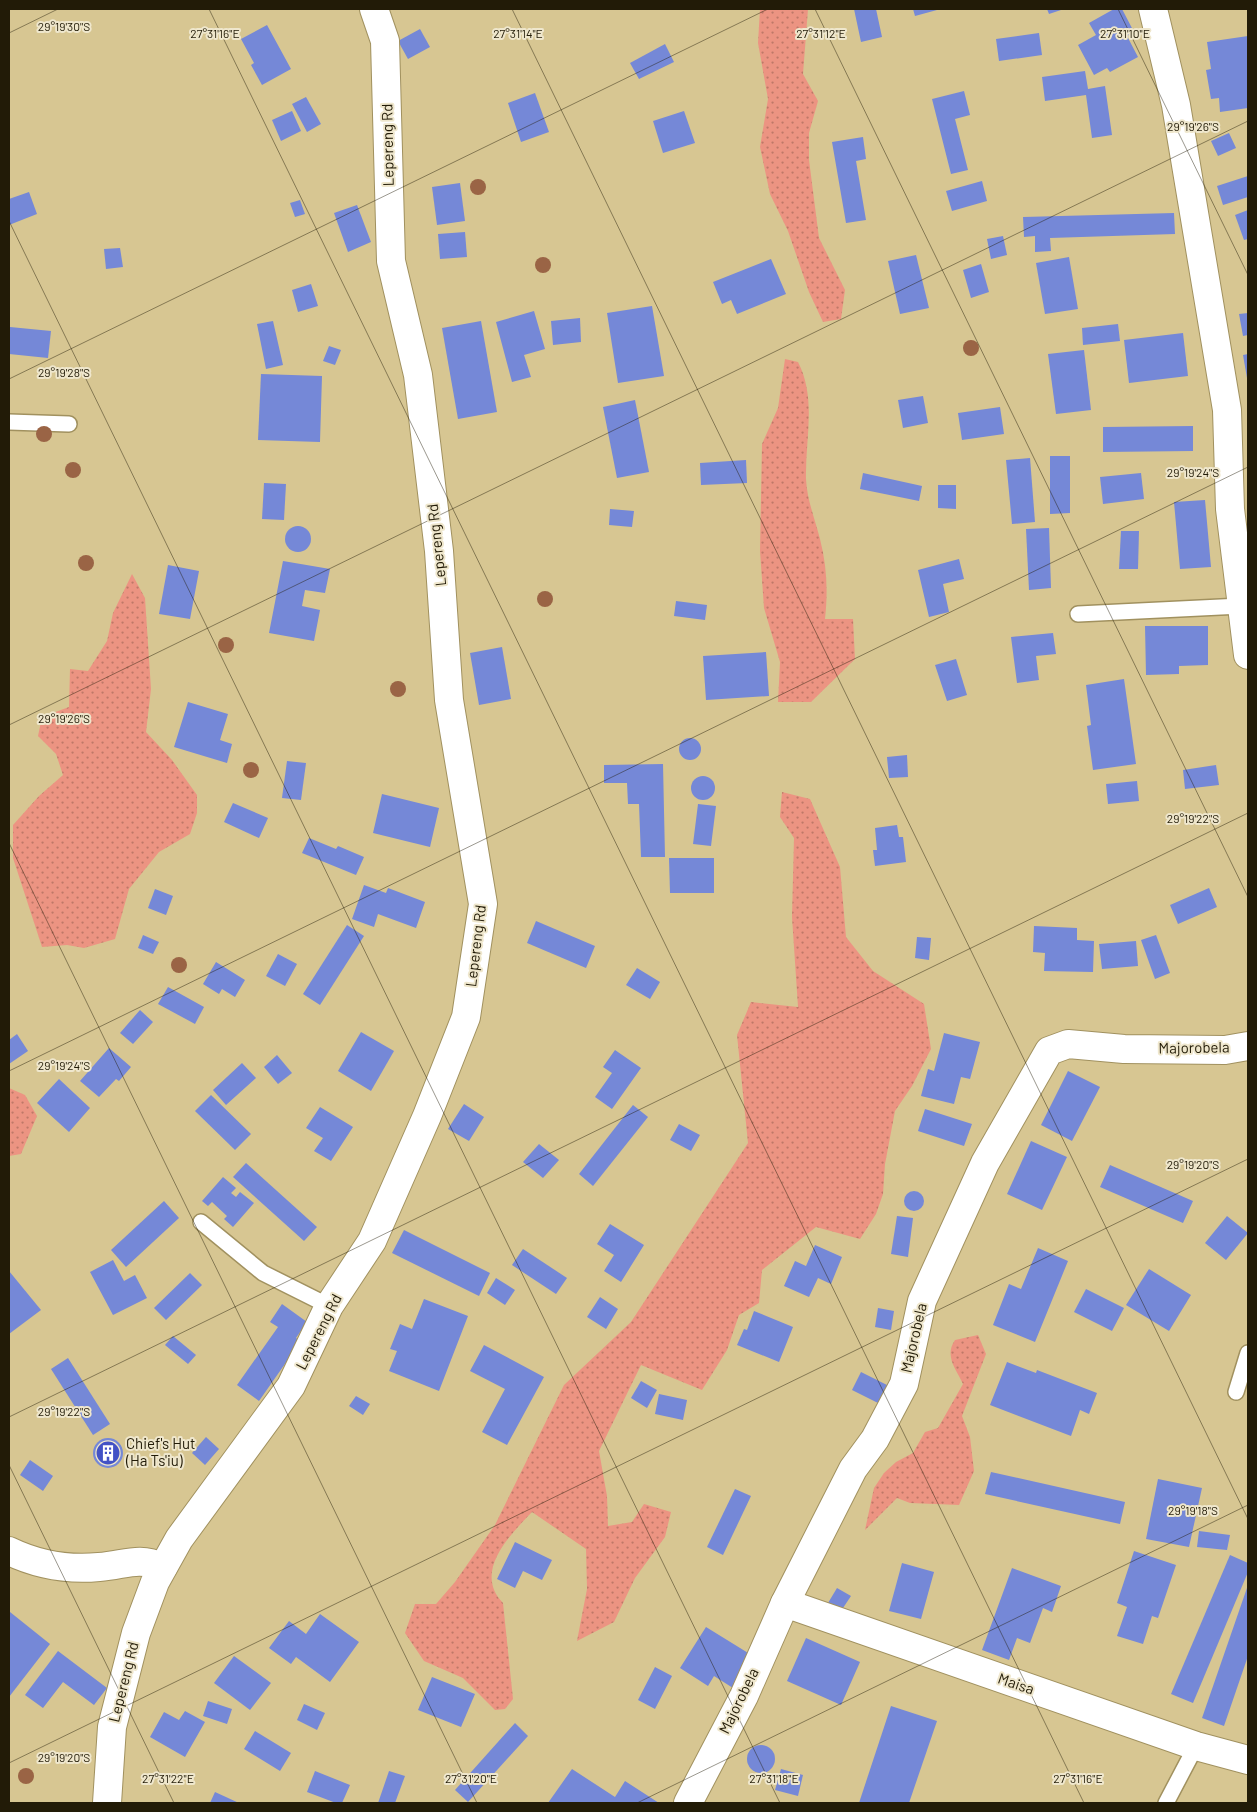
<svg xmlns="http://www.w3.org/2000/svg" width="1257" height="1812" viewBox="0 0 1257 1812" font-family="Barlow,sans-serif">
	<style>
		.grass { fill: url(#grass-dots) }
		.building { fill: #7588d7 }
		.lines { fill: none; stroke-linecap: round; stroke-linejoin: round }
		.lane-casing { stroke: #a1915f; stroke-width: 18 }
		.street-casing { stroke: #a1915f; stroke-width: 30 }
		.lane { stroke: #fff; stroke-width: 15 }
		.street { stroke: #fff; stroke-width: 28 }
		.tree { fill: #9a6445 }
		.ticks { fill: none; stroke: #221b07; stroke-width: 1; stroke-opacity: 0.45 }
		.labels { text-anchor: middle; stroke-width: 4; stroke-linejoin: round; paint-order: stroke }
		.street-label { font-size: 15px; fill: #221b07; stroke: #efe7cd }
		.poi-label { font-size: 15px; fill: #221b07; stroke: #efe7cd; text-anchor: start }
		.ticks-label { font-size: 12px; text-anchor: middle; fill: #221b07; stroke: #efe7cd; stroke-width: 4; stroke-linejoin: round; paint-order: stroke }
	</style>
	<defs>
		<pattern id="grass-dots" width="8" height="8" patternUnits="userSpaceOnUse" patternTransform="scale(1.25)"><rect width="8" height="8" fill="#ec9482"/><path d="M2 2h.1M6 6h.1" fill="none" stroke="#bf7868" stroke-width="1.8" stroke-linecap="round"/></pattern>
	</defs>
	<rect width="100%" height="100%" fill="#d7c692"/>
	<g class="grass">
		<polygon points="760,9 808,9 803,74 818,101 809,133 809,160 819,238 845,290 841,319 823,322 809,292 788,231 770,194 760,147 768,99 758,43"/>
		<path d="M785 359 798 362C817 399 805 439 806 479 807 500 815 519 820 539 827 566 828 592 825 619H853L855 659 811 702H778L780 662 764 608 760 551 762 444 778 408Z"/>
		<polygon points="132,574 145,598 151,689 146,732 172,760 197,795 197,813 190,834 159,852 129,889 115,939 84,948 67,945 42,947 13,858 13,825 39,796 63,775 56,754 38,736 42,717 69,707 70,669 88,671 107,641 113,613"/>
		<path d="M782 792 810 799 840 867 846 937 873 971 924 1004 931 1049 912 1086 895 1111 885 1164 883 1194 876 1214 860 1239 816 1227 762 1270 759 1303 739 1315 727 1350 702 1390 641 1365 599 1451 607 1496 608 1526 632 1522 644 1504 671 1512 665 1537 635 1578 614 1622 577 1641 587 1589 586 1549 532 1512C509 1536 473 1572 503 1603L513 1699 505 1709 495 1710 463 1678 424 1661 405 1633 415 1604H436L455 1582 495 1525 564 1385 631 1322 748 1143 737 1035 751 1002 798 1007 792 917 794 838 780 817Z"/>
		<polygon points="9,1088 25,1095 37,1116 21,1154 9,1156"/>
		<path d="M978 1335 986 1354 962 1416 970 1437 974 1471 959 1505 910 1503 897 1498 865 1530 874 1488 884 1473 896 1462 913 1453 925 1432 938 1428 963 1384C956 1369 944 1356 955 1340Z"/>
	</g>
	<g class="building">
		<polygon points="854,9 876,9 882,37 861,42"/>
		<polygon points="913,9 936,9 937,10 915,16"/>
		<polygon points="1047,9 1064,9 1049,14"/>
		<polygon points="1114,9 1122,9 1134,32 1127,36 1138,57 1110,72 1107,68 1094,75 1078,45 1096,35 1089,23"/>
		<polygon points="267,25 291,69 262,85 251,65 254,63 241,39"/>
		<polygon points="420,29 430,47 408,59 398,41"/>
		<polygon points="1039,33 1042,55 999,61 996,39"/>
		<polygon points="1248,36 1248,108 1220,112 1219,98 1211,99 1206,70 1211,69 1207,42"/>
		<polygon points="665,44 674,62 639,79 630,63"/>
		<polygon points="1085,71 1088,89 1105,86 1112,135 1092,138 1086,95 1045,101 1042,77"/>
		<polygon points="964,91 970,115 955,119 968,170 951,174 932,99"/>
		<polygon points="535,93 549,132 521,142 508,103"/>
		<polygon points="306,97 321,124 307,132 292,104"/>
		<polygon points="292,111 301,131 281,141 272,120"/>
		<polygon points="684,111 695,143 663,153 653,121"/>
		<polygon points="1229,133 1236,148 1218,156 1211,141"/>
		<polygon points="863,137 866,159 856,161 866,220 846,223 832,142"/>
		<polygon points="1248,176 1248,197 1223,205 1217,186"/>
		<polygon points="982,181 987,201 952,211 946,191"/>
		<polygon points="460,183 465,221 437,225 432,187"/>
		<polygon points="29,192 37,214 9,225 9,199"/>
		<polygon points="300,200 305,214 295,217 290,203"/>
		<polygon points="357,205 371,242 348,252 334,213"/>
		<polygon points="1248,210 1248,239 1244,240 1235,215"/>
		<polygon points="1174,213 1175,234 1050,238 1051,251 1035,252 1035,236 1024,237 1023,217"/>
		<polygon points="465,232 467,257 440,259 438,234"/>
		<polygon points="1003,236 1007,255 991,259 987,239"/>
		<polygon points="120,248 123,267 106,269 104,249"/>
		<polygon points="916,255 929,308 900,314 888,261"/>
		<polygon points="1069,257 1078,309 1045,314 1036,263"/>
		<polygon points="771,259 786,294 737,314 731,300 722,304 713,282"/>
		<polygon points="981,264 989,292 971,298 963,270"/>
		<polygon points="311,284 318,306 298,312 292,290"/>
		<polygon points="652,306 664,376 618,383 607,313"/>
		<polygon points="534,311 545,349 524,355 531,377 512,382 496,322"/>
		<polygon points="1248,313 1248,335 1243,336 1239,314"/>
		<polygon points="580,318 581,342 553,345 551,321"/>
		<polygon points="273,321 283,365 266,369 257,324"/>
		<polygon points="481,321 497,412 458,419 442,328"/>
		<polygon points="1118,324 1120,341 1083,345 1082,328"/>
		<polygon points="10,327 51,331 48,358 9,354"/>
		<polygon points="1183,333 1188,376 1129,383 1124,340"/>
		<polygon points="329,346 341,350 335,365 323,361"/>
		<polygon points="1084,350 1091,410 1056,414 1048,354"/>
		<polygon points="1248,354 1248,378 1247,378 1243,355"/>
		<polygon points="261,374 322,376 320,442 258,440"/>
		<polygon points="923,396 928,423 903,428 898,400"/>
		<polygon points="635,400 649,472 617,478 603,407"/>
		<polygon points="1000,407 1004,434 962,440 958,413"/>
		<polygon points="1193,426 1193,451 1103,452 1103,427"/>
		<polygon points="1050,456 1070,456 1070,513 1050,514"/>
		<polygon points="1030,458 1035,522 1012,524 1006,460"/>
		<polygon points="746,460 747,483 701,485 700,463"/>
		<polygon points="863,473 922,486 919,501 860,489"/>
		<polygon points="1141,473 1144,499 1103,504 1100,477"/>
		<polygon points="264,483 286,484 284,520 262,519"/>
		<polygon points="938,485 956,485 956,509 938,508"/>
		<polygon points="1205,500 1211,567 1180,569 1174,502"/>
		<polygon points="610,509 634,511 632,527 609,525"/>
		<circle cx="298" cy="539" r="13"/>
		<polygon points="1049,528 1051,588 1029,590 1026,529"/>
		<polygon points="1121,531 1139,531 1138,569 1119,569"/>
		<polygon points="959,559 964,579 943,584 949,612 929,617 918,570"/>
		<polygon points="283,561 330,569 325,593 305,590 302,606 320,610 314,641 269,633"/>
		<polygon points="168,565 199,571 190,619 159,614"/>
		<polygon points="676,601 707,605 705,620 674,616"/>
		<polygon points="1145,626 1208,626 1208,665 1179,666 1179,674 1146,675"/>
		<polygon points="1053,633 1056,654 1036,656 1039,680 1017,683 1011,637"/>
		<polygon points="502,647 511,699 479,705 470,653"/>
		<polygon points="766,652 769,696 706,700 703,656"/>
		<polygon points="956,659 967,695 947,701 935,665"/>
		<polygon points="1124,679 1136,764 1093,770 1087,726 1091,725 1086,685"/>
		<polygon points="188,702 228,714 220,740 232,744 227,763 174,747"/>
		<circle cx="690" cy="749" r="11"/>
		<polygon points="907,755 908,777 889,778 887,757"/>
		<polygon points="287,761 306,763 301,800 282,798"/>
		<polygon points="663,764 665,857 641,857 639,804 628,804 627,783 604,783 604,765"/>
		<polygon points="1216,765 1219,785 1185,789 1183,770"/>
		<circle cx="703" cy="788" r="12"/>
		<polygon points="1137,781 1139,801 1108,804 1106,784"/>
		<polygon points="382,794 439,808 430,847 373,833"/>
		<polygon points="233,803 268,818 259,838 224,822"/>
		<polygon points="698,804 716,806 711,846 693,844"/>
		<polygon points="897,825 899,837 903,837 906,862 875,866 873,850 877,850 875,828"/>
		<polygon points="309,838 336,849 338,846 364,857 356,875 302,853"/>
		<polygon points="669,858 714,858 714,893 670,893"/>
		<polygon points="364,885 386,893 388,888 425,902 416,928 378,914 374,927 352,919"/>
		<polygon points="1209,888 1217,907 1178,924 1170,905"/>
		<polygon points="155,889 173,896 166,915 148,908"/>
		<polygon points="536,921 595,946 586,968 527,943"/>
		<polygon points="347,925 364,936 320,1005 303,994"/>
		<polygon points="1034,926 1077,928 1077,940 1094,941 1093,972 1044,971 1045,953 1033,952"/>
		<polygon points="143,935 159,942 153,954 138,948"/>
		<polygon points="1156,935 1170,973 1155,979 1141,940"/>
		<polygon points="917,937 931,938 929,960 915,958"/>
		<polygon points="1136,941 1138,966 1102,969 1099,944"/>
		<polygon points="278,954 297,964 285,986 266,976"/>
		<polygon points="216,962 245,980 235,997 222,989 219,994 203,984"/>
		<polygon points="637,968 660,982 650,999 626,985"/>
		<polygon points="168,987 204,1007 195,1024 158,1004"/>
		<polygon points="140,1010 153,1022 133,1044 120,1033"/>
		<polygon points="361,1032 394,1051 371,1091 338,1071"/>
		<polygon points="944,1033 980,1042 970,1079 961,1077 954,1104 921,1096 928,1069 934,1071"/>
		<polygon points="17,1034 28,1051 9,1064 9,1040"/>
		<polygon points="109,1048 131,1067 119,1081 116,1079 99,1097 80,1081"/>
		<polygon points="615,1050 641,1068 612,1109 595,1097 612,1073 603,1067"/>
		<polygon points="277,1055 292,1073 278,1084 264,1067"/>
		<polygon points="242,1063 256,1078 226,1105 213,1090"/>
		<polygon points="1068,1071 1100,1087 1072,1141 1041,1125"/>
		<polygon points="59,1079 90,1108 69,1132 37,1103"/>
		<polygon points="211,1095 251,1134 235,1150 195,1111"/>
		<polygon points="464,1104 484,1117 469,1141 448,1129"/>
		<polygon points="633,1105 648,1117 593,1186 579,1174"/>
		<polygon points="320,1107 353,1127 331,1161 314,1151 323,1138 306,1128"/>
		<polygon points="925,1109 972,1124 964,1146 918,1131"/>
		<polygon points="679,1124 700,1135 691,1151 670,1140"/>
		<polygon points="1031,1141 1067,1157 1042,1210 1007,1194"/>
		<polygon points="539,1144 559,1160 543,1178 523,1162"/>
		<polygon points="246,1163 317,1227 304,1241 233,1177"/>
		<polygon points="1110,1165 1193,1201 1183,1223 1100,1187"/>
		<polygon points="223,1177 236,1188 231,1193 236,1197 240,1192 254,1203 233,1227 224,1219 227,1216 212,1202 208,1206 202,1201"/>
		<circle cx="914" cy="1201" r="10"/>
		<polygon points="164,1201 179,1218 126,1267 111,1250"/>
		<polygon points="897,1216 913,1218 908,1257 891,1254"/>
		<polygon points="1227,1216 1248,1233 1226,1260 1205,1243"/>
		<polygon points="610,1224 644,1245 621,1282 604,1271 614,1255 597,1244"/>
		<polygon points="404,1230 490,1273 479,1296 392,1253"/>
		<polygon points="815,1245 842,1257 831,1284 818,1278 809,1297 784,1286 795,1261 806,1266"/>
		<polygon points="1038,1248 1068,1261 1035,1342 993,1325 1009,1284 1021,1289"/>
		<polygon points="523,1249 567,1278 556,1294 512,1265"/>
		<polygon points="113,1260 124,1281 135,1275 147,1298 113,1315 90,1272"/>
		<polygon points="1149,1269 1191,1295 1169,1331 1126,1305"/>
		<polygon points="9,1271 41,1310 9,1334"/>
		<polygon points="190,1273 202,1285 166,1320 154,1308"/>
		<polygon points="496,1278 515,1290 505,1305 487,1293"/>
		<polygon points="1086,1289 1124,1308 1112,1331 1074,1312"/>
		<polygon points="600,1297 618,1309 606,1329 587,1317"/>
		<polygon points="424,1299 468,1316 439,1391 389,1371 397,1351 390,1349 400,1324 412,1329"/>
		<polygon points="282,1304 307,1322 296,1338 301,1341 259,1401 237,1385 278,1327 270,1322"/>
		<polygon points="878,1308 894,1311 891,1330 875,1327"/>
		<polygon points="754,1311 793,1327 779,1362 737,1345 744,1329 747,1330"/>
		<polygon points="173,1336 196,1355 188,1364 165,1345"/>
		<polygon points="484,1345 544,1377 507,1445 482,1432 505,1389 470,1371"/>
		<polygon points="68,1358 110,1424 93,1435 51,1369"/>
		<polygon points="1007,1362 1036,1373 1037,1370 1097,1393 1089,1414 1080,1410 1071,1436 990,1405"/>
		<polygon points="861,1372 893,1388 884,1406 852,1390"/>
		<polygon points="641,1381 657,1390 647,1408 631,1398"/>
		<polygon points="659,1394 687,1400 683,1420 655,1414"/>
		<polygon points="356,1396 370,1404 363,1415 349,1406"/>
		<polygon points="206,1437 219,1449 205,1465 192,1453"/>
		<circle cx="108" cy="1453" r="15"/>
		<polygon points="30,1460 53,1476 43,1491 20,1475"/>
		<polygon points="991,1472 1125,1502 1120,1524 985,1494"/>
		<polygon points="1158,1479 1202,1488 1189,1547 1146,1539"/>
		<polygon points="735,1489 751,1496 723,1555 707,1547"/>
		<polygon points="1199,1531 1230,1535 1227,1550 1197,1547"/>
		<polygon points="515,1542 552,1560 542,1580 523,1571 515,1588 497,1579"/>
		<polygon points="1134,1551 1176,1565 1158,1618 1152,1616 1143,1644 1117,1636 1127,1607 1117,1603"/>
		<polygon points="1230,1555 1248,1563 1248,1572 1193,1703 1171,1694"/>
		<polygon points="902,1563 934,1572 921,1619 889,1611"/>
		<polygon points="1012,1568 1061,1586 1052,1612 1043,1608 1030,1643 1017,1638 1009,1660 982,1650"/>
		<polygon points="1248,1585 1248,1656 1224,1726 1202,1718"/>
		<polygon points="837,1588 851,1596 841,1611 828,1603"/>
		<polygon points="10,1612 50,1644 9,1697 9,1614"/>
		<polygon points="320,1614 359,1642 330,1682 296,1657 291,1664 269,1648 289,1621 306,1634"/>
		<polygon points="706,1627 753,1656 733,1688 714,1676 708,1686 680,1668"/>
		<polygon points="806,1638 860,1662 841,1705 787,1681"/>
		<polygon points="58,1651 107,1688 94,1705 63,1682 43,1708 25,1695"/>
		<polygon points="234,1656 271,1683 250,1710 214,1683"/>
		<polygon points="655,1667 672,1676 655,1709 638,1700"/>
		<polygon points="432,1677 475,1694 461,1727 418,1710"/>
		<polygon points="208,1701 232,1709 227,1724 203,1716"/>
		<polygon points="304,1704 325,1713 317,1730 297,1720"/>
		<polygon points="891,1706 937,1721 909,1803 859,1803"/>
		<polygon points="185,1711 205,1722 185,1757 150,1737 164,1712 179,1720"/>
		<polygon points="515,1723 528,1736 468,1802 455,1790"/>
		<polygon points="255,1731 291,1753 280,1771 244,1749"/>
		<circle cx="761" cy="1759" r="14"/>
		<polygon points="572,1769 615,1797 625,1781 659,1803 548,1803"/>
		<polygon points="781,1769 803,1775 798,1796 775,1790"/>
		<polygon points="315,1771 350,1785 342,1803 336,1803 307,1792"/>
		<polygon points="389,1771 405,1776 395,1803 378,1803"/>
		<polygon points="215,1792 239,1803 210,1803"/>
	</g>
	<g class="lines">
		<defs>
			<g id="lane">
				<polyline points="9,422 69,424"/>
				<polyline points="1078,614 1241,606"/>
				<polyline points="201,1222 263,1273 329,1306"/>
				<polyline points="1236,1392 1248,1353"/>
				<polyline points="1166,1803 1196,1746"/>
			</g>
			<g id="street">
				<polyline points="1153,9 1176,105 1227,410 1230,509 1248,655"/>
				<path d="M9 1551C38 1565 67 1570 99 1567 126 1565 137 1556 163 1567"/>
				<polyline points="785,1603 1196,1746 1248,1760"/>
				<polyline points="107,1803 112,1727 136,1633 155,1582 179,1539 291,1386 329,1306 372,1241 427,1116 466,1017 483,904 449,700 439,551 418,375 391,261 385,41 374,9"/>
				<polyline points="688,1803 744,1696 785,1603 853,1469 875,1439 904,1384 922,1301 985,1163 1049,1051 1068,1044 1124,1049 1225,1050 1248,1046"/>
			</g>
		</defs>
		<use href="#lane" class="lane-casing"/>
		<use href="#street" class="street-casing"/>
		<use href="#lane" class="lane"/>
		<use href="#street" class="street"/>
	</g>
	<g class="tree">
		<circle cx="478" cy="187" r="8"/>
		<circle cx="543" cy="265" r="8"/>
		<circle cx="971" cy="348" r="8"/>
		<circle cx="44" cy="434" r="8"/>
		<circle cx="73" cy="470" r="8"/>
		<circle cx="86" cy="563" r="8"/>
		<circle cx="545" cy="599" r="8"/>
		<circle cx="226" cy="645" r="8"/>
		<circle cx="398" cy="689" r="8"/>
		<circle cx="251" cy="770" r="8"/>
		<circle cx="179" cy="965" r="8"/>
		<circle cx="26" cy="1776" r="8"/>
	</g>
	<path class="ticks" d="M209 9 1084 1803M512 9 1248 1519M815 9 1248 897M1118 9 1248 275M9 33 58 9M9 221 780 1803M9 379 768 9M9 725 1248 121M9 843 477 1803M9 1071 1248 467M9 1417 1248 813M9 1465 174 1803M9 1763 1248 1159M637 1803 1248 1505"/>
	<defs>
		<symbol id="building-disc" viewBox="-11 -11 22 22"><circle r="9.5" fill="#4252c5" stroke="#efe7cd"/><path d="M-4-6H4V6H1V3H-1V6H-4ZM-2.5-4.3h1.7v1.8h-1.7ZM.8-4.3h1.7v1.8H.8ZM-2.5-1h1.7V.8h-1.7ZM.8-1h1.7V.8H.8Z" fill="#fff"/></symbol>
	</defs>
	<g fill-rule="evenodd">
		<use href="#building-disc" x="94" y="1439" width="28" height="28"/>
	</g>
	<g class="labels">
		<g class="street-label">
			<text transform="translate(388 145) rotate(-91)" y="5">Lepereng Rd</text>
			<text transform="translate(437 545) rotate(-96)" y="5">Lepereng Rd</text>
			<text transform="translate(476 946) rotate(-83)" y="5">Lepereng Rd</text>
			<text transform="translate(1194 1048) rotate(-1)" y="5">Majorobela</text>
			<text transform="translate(319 1332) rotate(-63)" y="5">Lepereng Rd</text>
			<text transform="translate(914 1338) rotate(-77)" y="5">Majorobela</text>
			<text transform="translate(124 1682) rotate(-76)" y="5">Lepereng Rd</text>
			<text transform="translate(1016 1684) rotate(19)" y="5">Maisa</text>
			<text transform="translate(739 1701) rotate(-64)" y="5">Majorobela</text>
		</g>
		<g class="poi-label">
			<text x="126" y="1449">Chief's Hut<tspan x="126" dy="17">(Ha Ts'iu)</tspan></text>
		</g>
	</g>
	<g class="ticks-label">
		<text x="64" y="31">29°19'30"S</text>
		<text x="821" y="38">27°31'12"E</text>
		<text x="1125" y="38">27°31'10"E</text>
		<text x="215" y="38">27°31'16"E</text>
		<text x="518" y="38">27°31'14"E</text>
		<text x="1193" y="131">29°19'26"S</text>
		<text x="64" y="377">29°19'28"S</text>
		<text x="1193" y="477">29°19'24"S</text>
		<text x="64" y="723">29°19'26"S</text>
		<text x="1193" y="823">29°19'22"S</text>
		<text x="64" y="1070">29°19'24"S</text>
		<text x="1193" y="1169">29°19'20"S</text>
		<text x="64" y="1416">29°19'22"S</text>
		<text x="1193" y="1515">29°19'18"S</text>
		<text x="64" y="1762">29°19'20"S</text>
		<text x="168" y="1783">27°31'22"E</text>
		<text x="471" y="1783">27°31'20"E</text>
		<text x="774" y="1783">27°31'18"E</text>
		<text x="1078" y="1783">27°31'16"E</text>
	</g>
	<rect width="1257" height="1812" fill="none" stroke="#221b07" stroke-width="20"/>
</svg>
